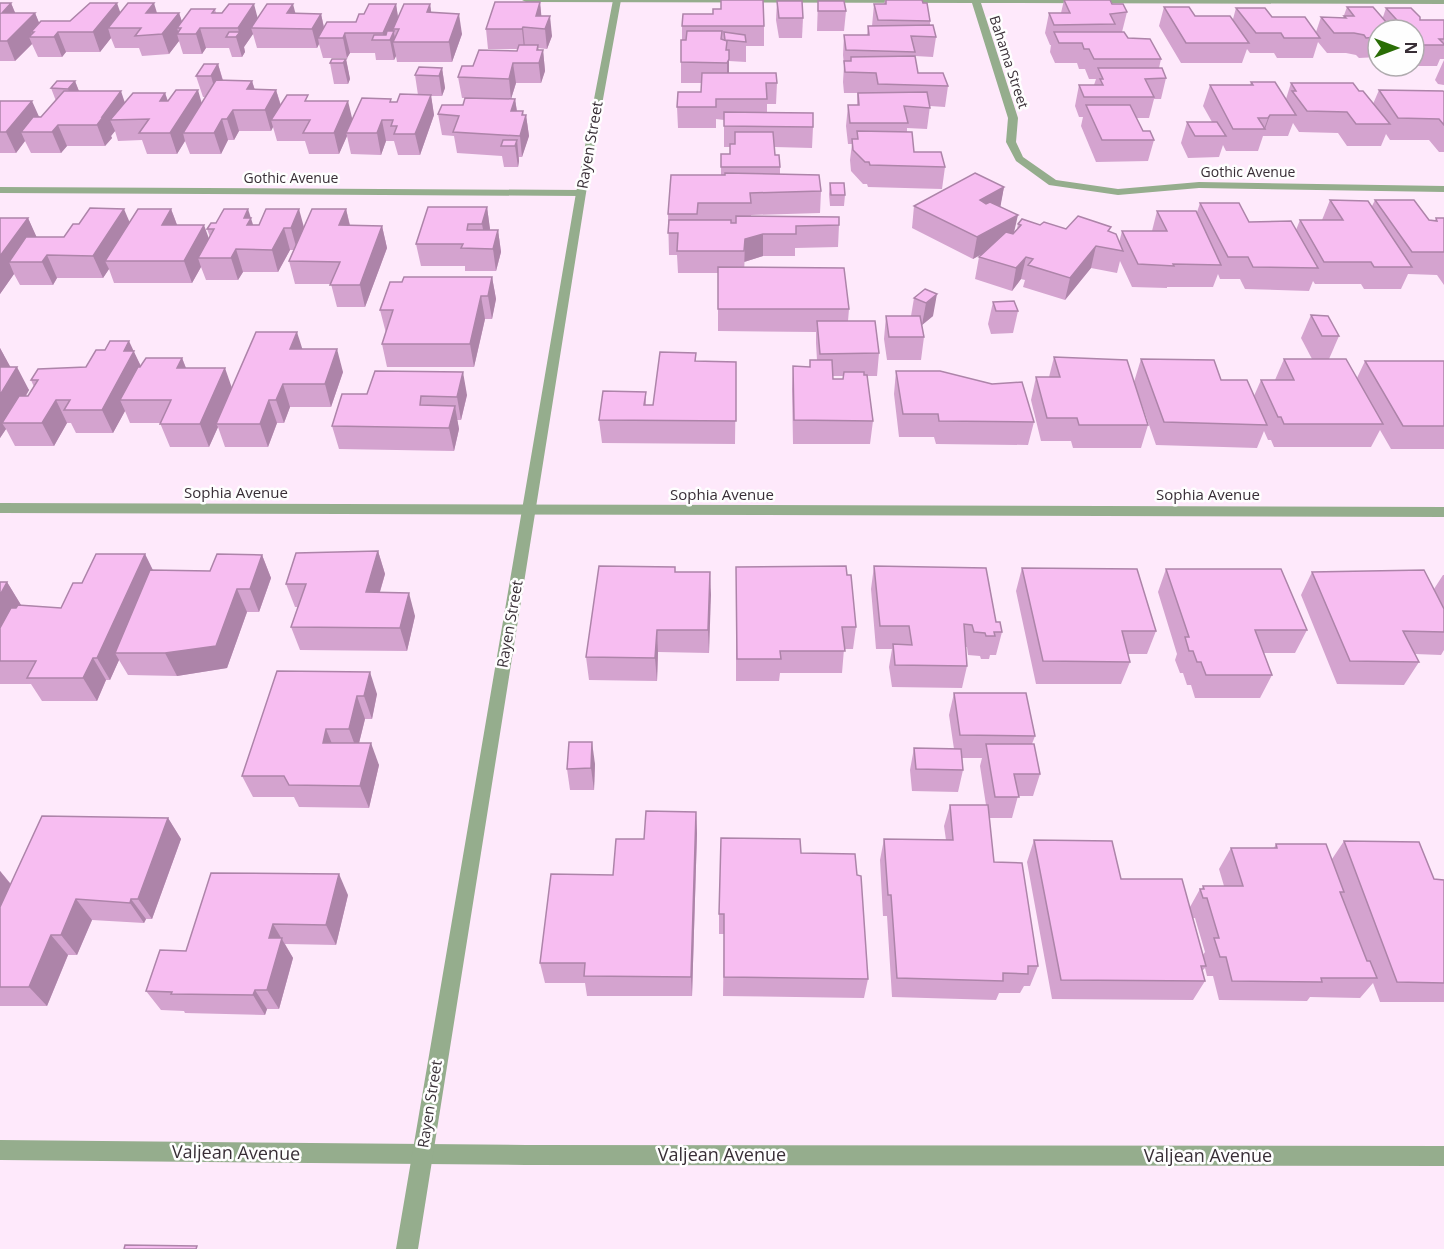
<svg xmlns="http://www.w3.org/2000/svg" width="1444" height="1249" viewBox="0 0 1444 1249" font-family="'Open Sans',sans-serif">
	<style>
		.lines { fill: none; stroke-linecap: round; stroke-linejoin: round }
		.minor { fill: #95ad8d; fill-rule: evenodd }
		.tertiary { fill: #95ad8d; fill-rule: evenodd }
		.wall { fill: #d4a3cf; fill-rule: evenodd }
		.shaded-wall { fill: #ad84a9 }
		.building { fill: #f7bdf1; stroke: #ad84a9; stroke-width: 1.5 }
		.labels { text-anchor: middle; stroke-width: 5; stroke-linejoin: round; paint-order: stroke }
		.far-street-label { font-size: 14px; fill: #382e36; stroke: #fefefe }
		.street-label { font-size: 15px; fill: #382e36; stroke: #fefefe }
		.near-street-label { font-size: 18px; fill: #382e36; stroke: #fefefe }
	</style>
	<rect width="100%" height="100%" fill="#fee9fb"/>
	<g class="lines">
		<g class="minor">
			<polygon points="522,0 1444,0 1444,4 981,3 1018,118 1016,142 1023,157 1056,180 1118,189 1199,182 1444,186 1444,192 1199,188 1118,195 1049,185 1016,161 1006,142 1008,118 972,3 526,2"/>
			<polygon points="0,187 581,190 586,193 581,196 0,193"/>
			<polygon points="0,503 1444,507 1444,517 0,513"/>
			<polygon points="0,1140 526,1145 1444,1146 1444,1166 526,1165 0,1160"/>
		</g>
		<polygon class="tertiary" points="613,0 621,0 586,193 418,1249 396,1249 576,193"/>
	</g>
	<g class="wall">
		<polygon points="885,0 922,0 930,21 930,25 936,37 933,57 915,56 918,73 948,86 945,107 930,106 927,129 907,128 907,132 914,152 945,167 942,189 868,187 867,184 863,184 851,171 850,160 852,144 848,144 846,126 848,105 857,105 857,93 844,93 843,82 844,65 843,55 844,35 867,35 868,26 872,26 874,4 884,4"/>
		<polygon points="1064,0 1110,0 1112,4 1127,12 1122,32 1128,38 1161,59 1159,68 1166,78 1161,99 1154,99 1149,118 1136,118 1143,131 1154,140 1148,161 1096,162 1081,126 1083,117 1079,117 1075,106 1079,85 1094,85 1096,79 1089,79 1085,69 1079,69 1077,63 1055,63 1050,52 1051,45 1050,45 1045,33 1049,13 1061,13"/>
		<polygon points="777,1 803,18 802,38 779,38 776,20"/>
		<polygon points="818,1 846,11 844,31 817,31"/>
		<polygon points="540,2 541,16 552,36 547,49 538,48 538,50 543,50 545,71 541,83 516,83 511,99 515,99 517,111 523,115 526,115 529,136 522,157 519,157 519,161 518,167 504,167 502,156 457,153 454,136 442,135 438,114 463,105 470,98 462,98 458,77 473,66 517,51 517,49 488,49 486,29"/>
		<polygon points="0,3 11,3 15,13 35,13 39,23 70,21 120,13 179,13 182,22 215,9 216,13 258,18 296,14 321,14 324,27 356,22 364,14 396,4 398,17 430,4 431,12 462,34 452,62 397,62 396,56 394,60 376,60 375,53 350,53 347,58 323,58 319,44 317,48 257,48 253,34 244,47 245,52 242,57 232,57 229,48 206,48 202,54 183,54 179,41 169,54 142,56 139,48 115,48 111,38 100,52 66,52 62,57 38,57 32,44 15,61 0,61"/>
		<polygon points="1164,7 1195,16 1233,19 1236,8 1272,17 1316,32 1321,17 1343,18 1347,7 1383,17 1386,8 1420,20 1444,20 1444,59 1440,59 1437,66 1414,66 1414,30 1378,30 1378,57 1359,58 1356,55 1346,53 1327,53 1318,42 1313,58 1277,58 1274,53 1250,53 1247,49 1242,63 1181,63 1159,26"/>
		<path d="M682 26H764V46H746V62L729 61V73L777 83 776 104H767V112L813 127 812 148 775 147V155L780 167V174L821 191 820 213 751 215V217L839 225 838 247 795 248V256H763L744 262V267L849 309 848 321 879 353 877 376H867L873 421 870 444H793L792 389 793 366 810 367 817 360 816 343V332L718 331V273H678L677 255H669L668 214 721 175V154H730V147H724V120L716 119V128H678L677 107 701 92 702 83H681V62L682 40ZM833 376H843V379H833Z"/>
		<polygon points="346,59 350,79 348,84 334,84 330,63"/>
		<polygon points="1444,60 1444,85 1438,84 1435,80"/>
		<polygon points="218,64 223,80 252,81 255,90 276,90 281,105 310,101 352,119 392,102 397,102 418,95 415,75 442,68 445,88 442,96 431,96 434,115 420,155 398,155 394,141 386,141 381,155 351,154 347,136 339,154 309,154 305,141 277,141 273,127 271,131 239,131 234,140 228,140 221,154 190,154 185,141 177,154 147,154 142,140 118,141 115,131 111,136 112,138 105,146 67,146 61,153 31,153 25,141 16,153 0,153 0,101 41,117 56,101 51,88 75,81 79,91 125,102 165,93 168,101 202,103 206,97 203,97 196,76"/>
		<polygon points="1251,82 1286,99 1291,83 1359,91 1373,104 1379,90 1444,92 1444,152 1439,152 1429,140 1390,140 1386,134 1381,146 1347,146 1338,133 1299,132 1293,123 1288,136 1263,136 1258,151 1226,151 1223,145 1219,157 1188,158 1181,143 1187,122 1212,122 1203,106 1210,85 1250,85"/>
		<polygon points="830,183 845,195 844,206 830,206 829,194"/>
		<polygon points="1004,187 1000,206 1014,232 1017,229 1018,224 1040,225 1066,229 1110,232 1119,243 1122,231 1152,231 1157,211 1197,212 1200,203 1249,222 1296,230 1300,220 1322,220 1330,200 1372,206 1375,200 1429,220 1435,221 1436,218 1444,218 1444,285 1437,275 1408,274 1401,289 1364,289 1361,284 1315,284 1313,281 1309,291 1245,289 1240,279 1220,279 1218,274 1213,287 1167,287 1167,288 1132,287 1120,261 1117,273 1091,268 1065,300 1023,287 1025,280 1021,279 1012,291 975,279 979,257 981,254 973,259 912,228 914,206"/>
		<polygon points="487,207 490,230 498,230 501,252 496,271 465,271 465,266 421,266 416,244"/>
		<polygon points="171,209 177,225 209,239 210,237 207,229 253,225 304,227 346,209 350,225 382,226 387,248 365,307 337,307 331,284 295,284 289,261 294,250 290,250 278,272 243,272 238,280 206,280 201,267 192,283 114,283 109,269 103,278 57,278 53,285 20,285 14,274 0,294 0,218 28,218 36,237 64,237 130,222"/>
		<polygon points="492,277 496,299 492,319 485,319 474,367 387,367 382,344 386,333 380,310 402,282"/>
		<polygon points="925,289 933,316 922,325 924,337 921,360 887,360 884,339 886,316 911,316 914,298"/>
		<polygon points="993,302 1018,311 1013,333 991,334 988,324"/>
		<polygon points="1311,315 1339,336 1329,359 1312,359 1301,338"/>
		<polygon points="0,348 10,367 29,390 26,396 28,396 34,387 31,380 86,367 133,351 141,366 182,358 186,368 232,387 302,349 343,372 331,407 290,407 284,423 277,423 268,447 225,447 218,427 209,447 170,447 160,423 130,423 125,411 113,433 76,433 71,423 67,423 54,446 15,446 6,429 0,438"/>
		<polygon points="696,353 696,361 736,362 735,444 602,443 599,420 646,392 646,405 653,405"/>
		<polygon points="1054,357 1148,425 1141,448 1073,448 1071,441 1041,441 1031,400 1036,377 1049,377"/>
		<polygon points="1141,359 1221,380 1254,396 1261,380 1275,380 1284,359 1357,378 1365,361 1444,361 1444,449 1391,449 1380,430 1371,447 1274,447 1271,440 1268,440 1264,431 1257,448 1156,445 1134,382"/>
		<polygon points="896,371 1034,422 1028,445 936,444 934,437 899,437 894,394"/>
		<polygon points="342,394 467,395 461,420 457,420 459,429 454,451 339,449 332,426"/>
		<polygon points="378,551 385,574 380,592 415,616 407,651 300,650 291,627 298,607 295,607 286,584"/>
		<polygon points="145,554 153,570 210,571 262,555 271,578 259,612 247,612 227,668 177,676 128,675 119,660 110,680 106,680 97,701 42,701 31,684 0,684 0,582 7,582 21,605 61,608 82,583"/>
		<polygon points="874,566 996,622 1002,632 996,655 990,655 989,659 981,659 980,656 968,655 967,647 965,647 967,666 962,688 892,687 889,667 892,649 876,649 871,589"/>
		<polygon points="736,567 856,627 853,649 844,649 842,673 780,673 779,681 736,681"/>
		<polygon points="1022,568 1156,631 1147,654 1128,654 1130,662 1121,684 1036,684 1016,591"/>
		<polygon points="1166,569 1307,630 1295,653 1264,653 1272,675 1260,698 1195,698 1191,685 1187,685 1183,673 1180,673 1175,660 1177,654 1158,592"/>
		<polygon points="676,572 710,572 709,653 658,652 657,681 589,680 586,657"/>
		<polygon points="1312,572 1434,589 1443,575 1444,575 1444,650 1441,655 1415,654 1419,662 1404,685 1337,684 1301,595"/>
		<polygon points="277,671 377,694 372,719 365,719 359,743 379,765 369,808 299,807 294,797 253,797 242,776"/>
		<polygon points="954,693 1035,736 1032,744 1040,774 1033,796 1018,796 1012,818 989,818 994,862 1038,966 1030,986 1024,986 1020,993 999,993 996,1000 892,997 887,916 883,916 880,860 884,839 946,840 944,826 950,805 986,805 980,766 982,758 962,758 963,770 958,792 912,791 910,770 914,748 954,749 949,715"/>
		<polygon points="595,764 594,790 570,790 567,769"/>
		<polygon points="696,812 697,833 692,996 587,996 585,983 545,983 540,963 644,839"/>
		<polygon points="168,818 181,839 152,919 146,919 144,923 92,920 77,955 68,955 47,1006 0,1006 0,871 11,884"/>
		<path d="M1034 840 1121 879 1190 907 1200 889H1202L1203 886H1224L1219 869 1231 848H1274L1276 844 1332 859 1344 841 1434 879 1444 880V1002H1380L1373 983 1360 998 1310 997 1307 1001 1219 1000 1213 976H1207L1205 968 1202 971 1205 981 1193 1000 1052 999 1027 862ZM1193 918H1195L1205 952 1203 955Z"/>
		<polygon points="801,853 868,979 864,998 723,996 724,934 719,934 719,914"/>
		<polygon points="348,895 336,945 285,944 293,958 279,1009 267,1009 265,1015 185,1013 184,1011 161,1010 146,991 186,951"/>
	</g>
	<g class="shaded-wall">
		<polygon points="540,2 542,22 536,16"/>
		<polygon points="11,3 19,22 2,13"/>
		<polygon points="117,3 124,23 108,28 111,38 100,52 93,32"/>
		<polygon points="154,3 160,23 146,13"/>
		<polygon points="254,4 259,23 251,28 253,34 244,47 245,52 242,57 236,37 239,33 238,28"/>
		<polygon points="293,4 298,23 287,13"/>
		<polygon points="396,4 399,24 393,29 396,42 393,42 396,56 394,60 390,40 384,40 383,33"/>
		<polygon points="430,4 433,24 427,12"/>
		<polygon points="35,13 43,32 31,32 33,37 29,37 32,44 15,61 7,41"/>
		<polygon points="179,13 186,33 181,28 177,28 179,34 177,34 179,41 169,54 162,34"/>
		<polygon points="321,14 325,33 318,38 319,44 317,48 312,29"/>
		<polygon points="459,14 462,34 452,62 449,42"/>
		<polygon points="550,16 552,36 547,49 545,29"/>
		<polygon points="523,27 525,47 524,49 522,29"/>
		<polygon points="200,28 206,48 202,54 196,34"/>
		<polygon points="58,32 66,52 62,57 54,37"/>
		<polygon points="345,33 350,53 347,58 343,38"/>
		<polygon points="538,45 540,61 543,50 545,71 541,83 537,50"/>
		<polygon points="729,50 729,79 727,83 727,63"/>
		<polygon points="346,59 350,79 348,84 343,63"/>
		<polygon points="513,63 516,83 511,99 509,79"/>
		<polygon points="218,64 224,85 217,97 211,76"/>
		<polygon points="442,68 445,88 442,96 439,76"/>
		<polygon points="75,81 83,102 76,109 68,89"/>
		<polygon points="252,81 258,101 247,89"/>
		<polygon points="198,90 204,111 183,133 185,141 177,154 170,133"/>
		<polygon points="276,90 282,110 271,120 273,127 271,131 265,110"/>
		<polygon points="121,91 128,112 110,120 115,131 111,136 112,138 105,146 97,125 102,117"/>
		<polygon points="165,93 172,114 160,101"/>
		<polygon points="431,95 434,115 420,155 415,134"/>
		<polygon points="515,99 518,119 511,111"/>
		<polygon points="32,101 41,121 21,132 25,141 16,153 6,132"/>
		<polygon points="348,101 353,122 346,133 347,136 339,154 334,133"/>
		<polygon points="233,110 239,131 234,140 227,119"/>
		<polygon points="523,111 524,121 526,115 529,136 522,157 520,136"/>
		<polygon points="1270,115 1265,129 1264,129 1268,118"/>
		<polygon points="222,119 228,140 221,154 214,133"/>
		<polygon points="382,120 386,141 381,155 377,133"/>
		<polygon points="58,125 67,146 61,153 52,132"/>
		<polygon points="517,140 519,161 518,167 515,146"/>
		<polygon points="1004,187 1000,209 976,222 980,200"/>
		<polygon points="487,207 490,229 486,246 482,224"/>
		<polygon points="124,209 133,230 105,261 109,269 103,278 93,256"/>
		<polygon points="171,209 179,230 162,225"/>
		<polygon points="248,209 258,240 254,247 244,218"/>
		<polygon points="299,209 305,231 297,250 291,228"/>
		<polygon points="346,209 351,231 339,225"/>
		<polygon points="1018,215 1013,237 973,259 977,237"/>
		<polygon points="28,218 38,240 9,262 14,274 0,294 0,256"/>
		<polygon points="204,225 212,247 198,258 201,267 192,283 184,261"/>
		<polygon points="382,226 387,248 365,307 360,285"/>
		<polygon points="284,228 290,250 278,272 272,250"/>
		<polygon points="498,230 501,252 496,271 493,249"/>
		<polygon points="763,234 763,256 744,262 744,273 745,239"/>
		<polygon points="1096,246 1091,268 1065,300 1070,278"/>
		<polygon points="236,249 243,272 238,280 231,258"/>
		<polygon points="47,255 57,278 53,285 42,262"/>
		<polygon points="1026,257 1021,279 1012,291 1016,268"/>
		<polygon points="492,277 496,299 492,319 488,296"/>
		<polygon points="937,294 933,316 922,325 926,303"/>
		<polygon points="481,296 485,319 474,367 470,344"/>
		<polygon points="297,332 304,354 290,349"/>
		<polygon points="129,341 144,373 120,400 125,411 113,433 102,410 124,351"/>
		<polygon points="0,348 11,368 0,382"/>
		<polygon points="337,349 343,372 331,407 325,384"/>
		<polygon points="182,358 191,381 177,368"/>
		<polygon points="17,367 29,390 9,423 2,423 6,429 0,438 0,395"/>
		<polygon points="225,368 233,391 216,424 218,427 209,447 200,424"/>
		<polygon points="463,372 467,395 461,420 457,397"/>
		<polygon points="283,384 290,407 284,423 276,400"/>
		<polygon points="56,400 67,423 54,446 42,423"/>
		<polygon points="269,400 277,423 268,447 260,424"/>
		<polygon points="455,406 459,429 454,451 449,428"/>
		<polygon points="378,551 385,574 373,615 366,592"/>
		<polygon points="145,554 156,577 115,653 119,660 110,680 97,658"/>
		<polygon points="262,555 271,578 259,612 250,589"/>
		<polygon points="710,572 711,595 709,653 708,630"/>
		<polygon points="7,582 21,605 0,644 0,595"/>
		<polygon points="237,589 247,612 227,668 177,676 165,653"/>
		<polygon points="409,593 415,616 407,651 400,628"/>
		<polygon points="657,630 658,652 657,681 655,658"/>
		<polygon points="93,658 106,680 97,701 83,678"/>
		<polygon points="370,672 377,694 372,719 364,696"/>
		<polygon points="357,696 365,719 357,751 349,729"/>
		<polygon points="326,729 335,751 323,743"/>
		<polygon points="592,742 595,764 594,790 591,768"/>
		<polygon points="371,743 379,765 369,808 360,786"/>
		<polygon points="696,812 697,833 692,996 691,977"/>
		<polygon points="168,818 181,839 152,919 138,899"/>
		<polygon points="0,871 12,886 0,915"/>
		<polygon points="339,874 348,895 336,945 326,925"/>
		<polygon points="76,899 92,920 77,955 61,935"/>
		<polygon points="131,899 146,919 144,923 130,903"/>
		<polygon points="273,924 293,958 279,1009 267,990 269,938"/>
		<polygon points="51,935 68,955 47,1006 29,987"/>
		<polygon points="255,990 267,1009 265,1015 253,995"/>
	</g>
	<g class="building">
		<polygon points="721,0 763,0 764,26 682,26 683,14 713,14 713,9 721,9"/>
		<polygon points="886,0 922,0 923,3 927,3 930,21 878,20 874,4 886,4"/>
		<polygon points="1064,0 1110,0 1112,4 1123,4 1127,12 1110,14 1115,24 1054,25 1049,13 1070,13"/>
		<polygon points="777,1 802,1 803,18 779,18"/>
		<polygon points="818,1 844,1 846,11 818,11"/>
		<polygon points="495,2 540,2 536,16 550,16 545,29 523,27 522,29 486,29"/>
		<polygon points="0,3 11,3 2,13 35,13 7,41 0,41"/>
		<polygon points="90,3 117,3 93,32 58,32 54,37 29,37 34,32 31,32 41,21 70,21"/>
		<polygon points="128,3 154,3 146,13 179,13 162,34 135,36 141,28 108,28"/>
		<polygon points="229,4 254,4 238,28 200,28 196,34 177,34 181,28 177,28 191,9 215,9 212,13 222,13"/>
		<polygon points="267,4 293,4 287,13 321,14 312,29 251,28"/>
		<polygon points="369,4 396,4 383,33 345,33 343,38 318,38 327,22 356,22 359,14 364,14"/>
		<polygon points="404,4 430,4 427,12 459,14 449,42 393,42 399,29 393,29"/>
		<polygon points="1164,7 1189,7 1195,16 1230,16 1249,43 1186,43"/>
		<polygon points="1347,7 1373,7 1393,30 1378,30 1378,37 1366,38 1364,35 1354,33 1334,33 1321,17 1346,18 1344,16 1354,16"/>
		<polygon points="1236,8 1265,8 1272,17 1305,17 1320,38 1284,38 1281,33 1256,33"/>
		<polygon points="1386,8 1411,8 1420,17 1420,20 1444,20 1444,39 1439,39 1444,44 1444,45 1414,45 1414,41 1416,41 1414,39 1414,30 1406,30"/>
		<polygon points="933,25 936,37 911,36 915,52 846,50 844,35 869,35 868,26"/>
		<polygon points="387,31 394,31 390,40 372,40 374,35 386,35"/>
		<polygon points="687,31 722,31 721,39 727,41 726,50 729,50 729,59 727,63 681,62 681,40 686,40"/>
		<polygon points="229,32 240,32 236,37 226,37"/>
		<polygon points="724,32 745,35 746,42 725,40"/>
		<polygon points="1054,32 1124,32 1128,38 1150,39 1161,59 1094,59 1089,49 1084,49 1082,43 1059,43"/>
		<polygon points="519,45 538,45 537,50 543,50 539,63 513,63 509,79 458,77 462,66 473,66 479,50 517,51"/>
		<polygon points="915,56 918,73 943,73 948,86 878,84 876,73 845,72 844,61 851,61 851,57"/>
		<polygon points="332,59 346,59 343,63 330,63"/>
		<polygon points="204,64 218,64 211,76 196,76"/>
		<polygon points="419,67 442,68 439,76 415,75"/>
		<polygon points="1098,68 1162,68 1166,78 1145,79 1154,97 1084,97 1079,85 1103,85 1100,79 1103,79"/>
		<polygon points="702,73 776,73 777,83 766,83 767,99 716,99 716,107 677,107 678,92 701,92"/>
		<polygon points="216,80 252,81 247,89 276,90 265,110 233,110 227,119 222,119 214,133 183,133"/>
		<polygon points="57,81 75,81 68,89 51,88"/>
		<polygon points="1251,82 1275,82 1296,115 1270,115 1268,118 1258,118 1265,129 1233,129 1210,85 1253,85"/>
		<polygon points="1291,83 1353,83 1359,91 1363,91 1390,124 1356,124 1347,112 1307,111 1292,91 1296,91"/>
		<polygon points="176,90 198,90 170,133 139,133 149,119 110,120 133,93 165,93 160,101 168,101"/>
		<polygon points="1379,90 1443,91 1444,92 1444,125 1439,119 1398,118"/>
		<polygon points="64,91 121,91 102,117 103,117 97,125 58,125 52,132 21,132 33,117 41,117"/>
		<polygon points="927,92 930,108 904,106 908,123 850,123 848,105 859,105 858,93"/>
		<polygon points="400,94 431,95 415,134 394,134 397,126 391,126 393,120 382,120 377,133 346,133 362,98 391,99 390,102 397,102"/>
		<polygon points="287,95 308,95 305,101 348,101 334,133 303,133 310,120 271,120"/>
		<polygon points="465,98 515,99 511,111 523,111 522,115 526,115 520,136 453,132 459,116 438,114 442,105 463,105"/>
		<polygon points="0,101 32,101 6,132 0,132"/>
		<polygon points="1086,105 1130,105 1143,131 1150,131 1154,140 1102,140"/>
		<polygon points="724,112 813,113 813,127 724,126"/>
		<polygon points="1187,122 1217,122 1226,136 1195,136"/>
		<polygon points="857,131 912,132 914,152 941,152 945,167 870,165 869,162 865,162 853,150 852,139 858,139"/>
		<polygon points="735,132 773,132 775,155 779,155 780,167 721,167 721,154 730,154 730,144 735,144"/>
		<polygon points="503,140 517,140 515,146 501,146"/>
		<polygon points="725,173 819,175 821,191 750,193 751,203 698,203 697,214 668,214 671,175 725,175"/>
		<polygon points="975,173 1004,187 980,200 986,204 990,202 1018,215 977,237 914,206"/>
		<polygon points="830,183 844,183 845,195 831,195"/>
		<polygon points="1330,200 1368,201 1412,267 1374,267 1371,262 1324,262 1300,220 1343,220"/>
		<polygon points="1375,200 1414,200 1429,220 1437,221 1436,218 1444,218 1444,252 1412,252"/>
		<polygon points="1200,203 1239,203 1249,222 1291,221 1318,268 1253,267 1248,257 1228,257"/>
		<polygon points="428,207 487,207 482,224 468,224 467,230 498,230 493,249 461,248 463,244 416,244"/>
		<polygon points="90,208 124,209 93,256 47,255 42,262 9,262 26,237 64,237 73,224 79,224"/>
		<polygon points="138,209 171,209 162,225 204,225 184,261 105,261"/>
		<polygon points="224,209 248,209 244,218 251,218 247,225 259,225 266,209 299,209 291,228 284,228 272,250 236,249 231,258 198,258 214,229 207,229 211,223 216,223"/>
		<polygon points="312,209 346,209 339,225 382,226 360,285 330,285 340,262 289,261"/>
		<polygon points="1157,211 1196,211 1221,265 1173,264 1174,266 1138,264 1122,231 1167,231"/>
		<polygon points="736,216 839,217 839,225 796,226 796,234 763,234 745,239 744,251 677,251 678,233 668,233 669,220 731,220 731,223 736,223"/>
		<polygon points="1078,216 1111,227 1108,231 1116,234 1123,251 1096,246 1070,278 1028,265 1033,259 1026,257 1016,268 979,257 1006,232 1013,234 1021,225 1018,224 1022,219 1040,225 1044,222 1066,229"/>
		<polygon points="0,218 28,218 0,256"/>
		<polygon points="718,267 844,268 849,309 718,309"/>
		<polygon points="404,277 492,277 488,296 481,296 470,344 382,344 393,310 380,310 390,282 402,282"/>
		<polygon points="925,289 937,294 926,303 914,298"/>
		<polygon points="1014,301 1018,311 996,311 993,302"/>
		<polygon points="1311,315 1328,316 1339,336 1322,336"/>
		<polygon points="886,316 920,316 924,337 889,337"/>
		<polygon points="817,321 875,321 879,353 820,354"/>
		<polygon points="256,332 297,332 290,349 337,349 325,384 283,384 276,400 269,400 260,424 216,424"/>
		<polygon points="110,341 129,341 124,351 134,351 102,410 64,410 70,400 56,400 42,423 2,423 19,396 28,396 38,380 31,380 38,369 86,367 96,350 105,350"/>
		<polygon points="660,352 696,353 695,361 736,362 736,421 599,420 603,391 646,392 644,405 653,405"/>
		<polygon points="1054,357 1127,360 1148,425 1079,425 1077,418 1047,418 1036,377 1060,377"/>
		<polygon points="146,358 182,358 177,368 225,368 200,424 160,424 171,400 120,400 138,367 140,367"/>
		<polygon points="1141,359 1214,360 1221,380 1247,380 1267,425 1164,422"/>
		<polygon points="1284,359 1346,359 1383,424 1284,424 1281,417 1278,417 1261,380 1294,380"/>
		<polygon points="810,360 832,360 833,379 843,379 844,372 864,372 864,375 867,375 873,421 794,420 793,366 810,367"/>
		<polygon points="1365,361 1444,361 1444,426 1403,426"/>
		<polygon points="0,367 17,367 0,395"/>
		<polygon points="375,371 463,372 457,397 421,396 420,405 455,406 449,428 332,426 342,394 367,394"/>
		<polygon points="896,371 940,371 992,384 1022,382 1034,422 939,421 938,414 903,414"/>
		<polygon points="378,551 366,592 409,593 400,628 291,627 306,584 286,584 296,553"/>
		<polygon points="96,554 145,554 97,658 93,658 83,678 27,678 36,661 0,661 0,628 11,608 16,608 18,605 61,608 73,583 82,583"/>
		<polygon points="217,554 262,555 250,589 237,589 216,646 165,653 115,653 150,570 210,571"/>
		<polygon points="599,566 675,567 675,572 710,572 708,630 657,630 655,658 586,657"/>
		<polygon points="846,566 847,575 851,575 856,627 842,627 845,651 780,651 781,659 737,659 736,567"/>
		<polygon points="874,566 986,568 996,622 1000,622 1002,632 994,632 995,636 986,636 985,633 974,632 972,625 964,624 967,666 895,665 893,644 912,645 909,626 880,626"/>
		<polygon points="1022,568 1137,569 1156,631 1122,631 1130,662 1043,661"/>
		<polygon points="1166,569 1281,569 1307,630 1255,630 1272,675 1206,675 1201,662 1197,662 1193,651 1189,651 1185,637 1189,637"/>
		<polygon points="1424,570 1444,609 1444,632 1403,631 1419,662 1350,661 1312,572"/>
		<polygon points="0,582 7,582 0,595"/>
		<polygon points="277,671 370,672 364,696 357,696 349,729 326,729 323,743 371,743 360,786 289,785 284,776 242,776"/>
		<polygon points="954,693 1026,693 1035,736 960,735"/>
		<polygon points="569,742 592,742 591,768 567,769"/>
		<polygon points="986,744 1034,744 1040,774 1014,774 1019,797 995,797"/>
		<polygon points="914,748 961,749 963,770 916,769"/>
		<polygon points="950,805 988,805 994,862 1022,863 1038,966 1028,966 1028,974 1003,973 1003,981 897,978 891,895 888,895 884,839 953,840"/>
		<polygon points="646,811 696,812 691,977 584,976 585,963 540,963 551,874 613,875 616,839 644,839"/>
		<polygon points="42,816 168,818 138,899 131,899 130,903 76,899 61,935 51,935 29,987 0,987 0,907"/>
		<polygon points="721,838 800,839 801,853 855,854 857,875 861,876 868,979 724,977 724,914 719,914"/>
		<polygon points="1034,840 1112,841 1121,879 1182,879 1206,966 1201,966 1205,981 1061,980"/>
		<polygon points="1344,841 1419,842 1434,879 1444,880 1444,983 1397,982"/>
		<polygon points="1276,844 1326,844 1344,892 1340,892 1367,961 1370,961 1377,978 1321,978 1322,982 1232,981 1226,957 1220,957 1214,938 1219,938 1207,898 1203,898 1200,889 1204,889 1203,886 1243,886 1231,848 1277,848"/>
		<polygon points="211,873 339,874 326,925 273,924 269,938 282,938 267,990 255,990 253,995 171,994 172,992 146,991 160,950 186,951"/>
		<polygon points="125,1245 197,1246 196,1249 124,1249"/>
	</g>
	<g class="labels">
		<g class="far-street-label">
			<text transform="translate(1009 62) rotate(72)" y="5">Bahama Street</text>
			<text x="1248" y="177">Gothic Avenue</text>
			<text x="291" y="183">Gothic Avenue</text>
		</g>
		<g class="street-label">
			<text transform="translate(590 145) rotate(-80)" y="5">Rayen Street</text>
			<text x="236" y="498">Sophia Avenue</text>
			<text x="722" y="500">Sophia Avenue</text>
			<text x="1208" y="500">Sophia Avenue</text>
			<text transform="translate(510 624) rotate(-80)" y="5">Rayen Street</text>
			<text transform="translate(430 1104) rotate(-81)" y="5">Rayen Street</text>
		</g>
		<g class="near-street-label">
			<text transform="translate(236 1153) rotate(1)" y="6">Valjean Avenue</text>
			<text x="722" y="1161">Valjean Avenue</text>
			<text x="1208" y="1162">Valjean Avenue</text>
		</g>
	</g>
	<g transform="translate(1396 48) rotate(90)"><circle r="28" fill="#fefefe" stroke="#afabae" stroke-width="1.5"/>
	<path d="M0-4.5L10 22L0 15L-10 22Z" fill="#2a6d06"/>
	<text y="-9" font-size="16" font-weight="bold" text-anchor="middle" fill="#382e36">N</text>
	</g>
</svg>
